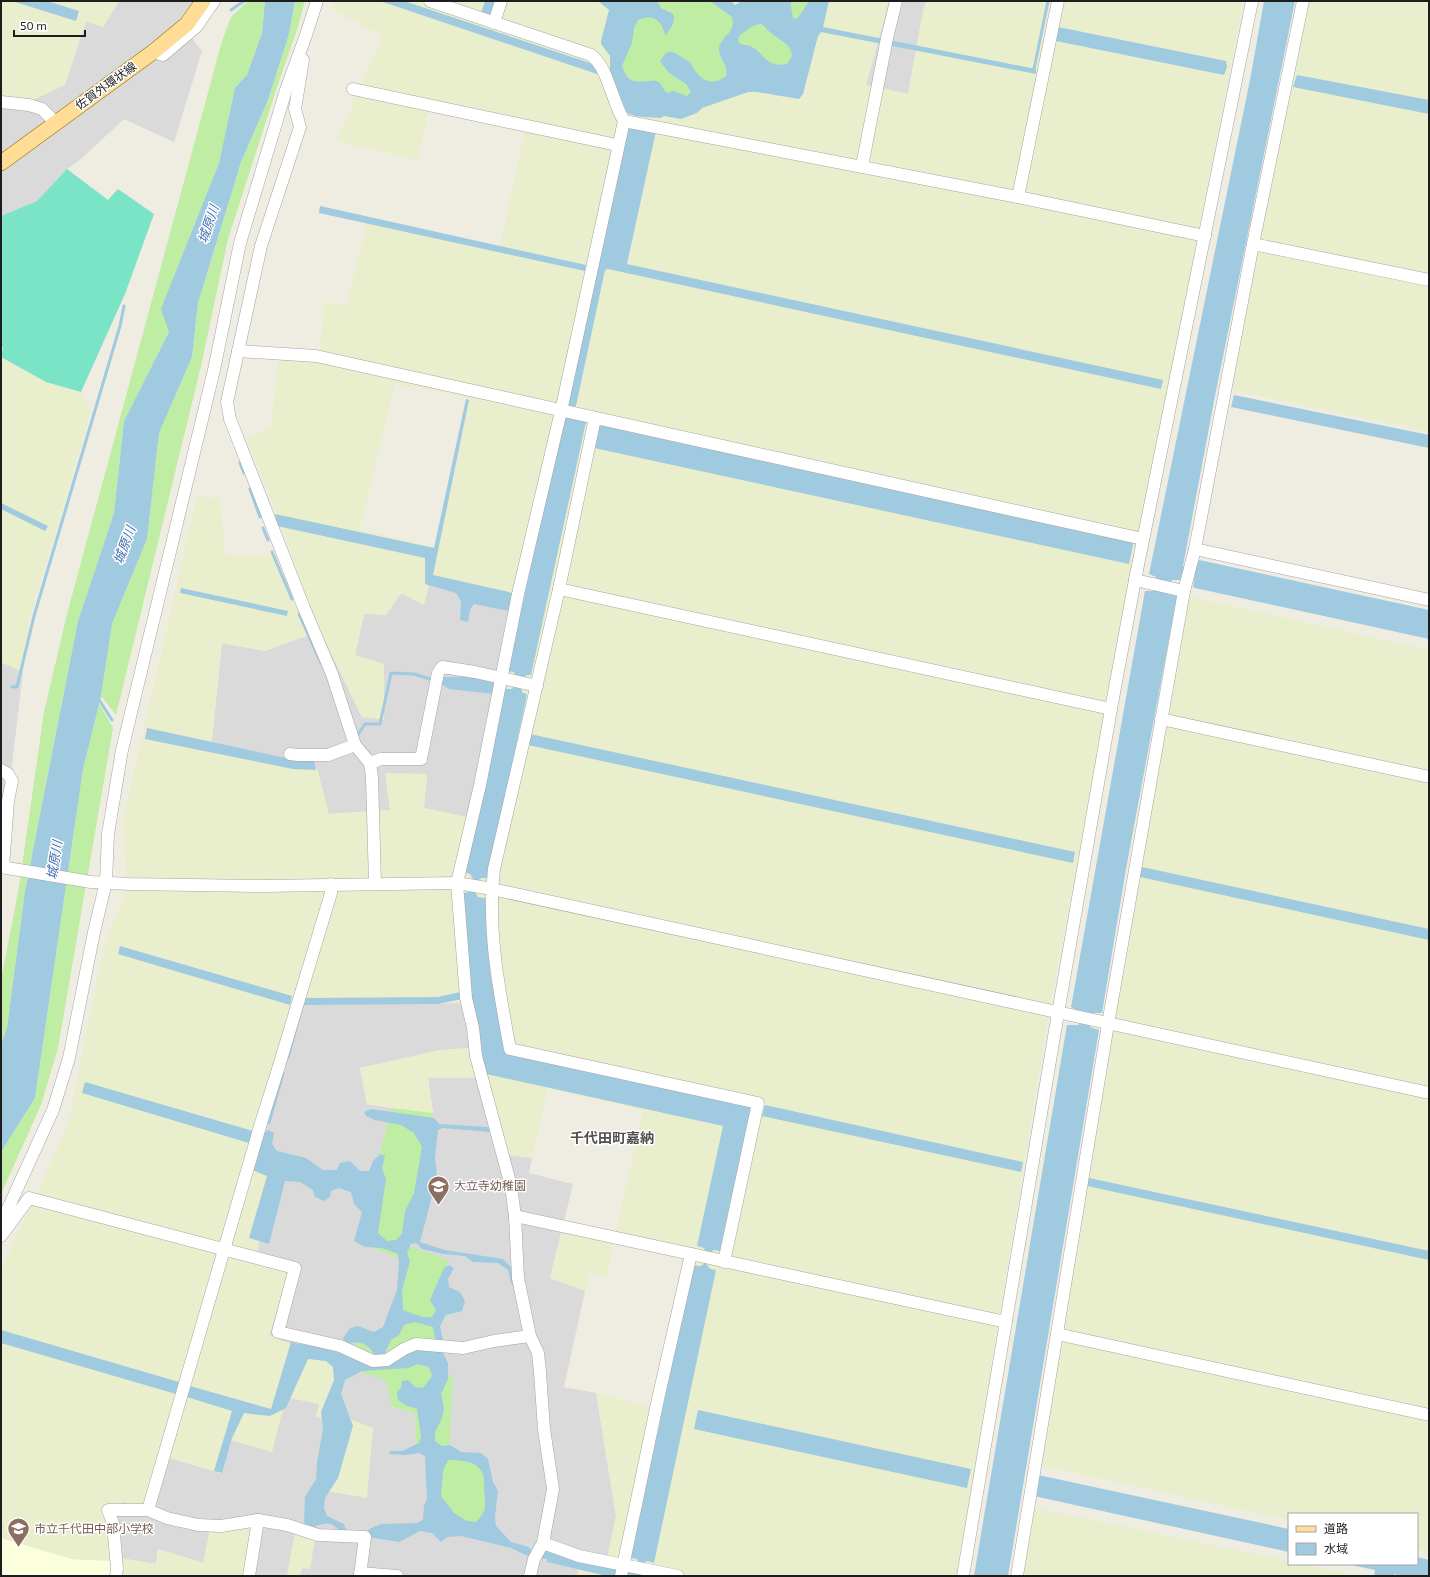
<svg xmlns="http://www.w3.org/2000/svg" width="1430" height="1577" viewBox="0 0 1430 1577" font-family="'Exo 2','Noto Sans JP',sans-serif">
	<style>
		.residential { fill: #dbdada }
		.education { fill: #fbffdb }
		.farmland { fill: #e9efcc; fill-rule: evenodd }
		.grass { fill: #c0eda4 }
		.pitch { fill: #7be3c6 }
		.water { fill: #9fcae0; fill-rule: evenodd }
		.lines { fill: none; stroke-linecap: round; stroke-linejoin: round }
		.stream { stroke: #9fcae0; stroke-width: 3 }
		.minor-casing { stroke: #a4a4a4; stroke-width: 13 }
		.major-casing { stroke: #967500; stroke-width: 16 }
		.minor { stroke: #fff; stroke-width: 12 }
		.major { stroke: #ffdd97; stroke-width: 15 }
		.labels { text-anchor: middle; stroke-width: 3; stroke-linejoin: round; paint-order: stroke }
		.street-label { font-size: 12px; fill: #1d1d1d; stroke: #fff }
		.education-label { font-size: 12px; fill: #785e54; stroke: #fff; text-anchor: start }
		.water-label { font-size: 13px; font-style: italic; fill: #446fb2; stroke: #fff }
		.quarter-label { font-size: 14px; font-weight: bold; fill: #505050; stroke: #fff }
	</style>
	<rect width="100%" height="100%" fill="#efece2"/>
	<g class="residential">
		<polygon points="119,1 194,1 179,22 202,51 174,142 124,119 81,159 67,169 37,201 1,216 1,97 65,85 86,21 103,27"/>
		<polygon points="889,1 927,1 924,6 908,94 866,85"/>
		<polygon points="431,578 524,602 482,821 424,808 427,774 390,810 328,814 211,748 222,643 265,651 320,631 362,717 355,655 364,614"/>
		<polygon points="1,662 23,672 11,773 1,804"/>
		<polygon points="481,1003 483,1047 441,1050 360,1068 367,1104 392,1108 355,1241 408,1262 387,1380 392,1407 415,1413 416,1449 449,1450 411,1248 433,1113 428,1078 485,1078 505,1154 532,1158 529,1173 573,1184 550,1278 585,1291 564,1387 596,1393 616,1516 604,1574 579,1569 577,1576 300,1576 302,1568 310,1569 295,1533 287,1576 247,1576 158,1549 156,1564 114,1557 111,1523 123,1502 147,1511 162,1455 221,1473 229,1440 286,1397 319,1404 344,1417 336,1394 347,1368 269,1335 289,1274 255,1261 251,1140 294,1004"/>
	</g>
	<polygon class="education" points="1,1538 72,1559 112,1561 115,1576 1,1576"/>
	<g class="farmland">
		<polygon points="1,1 119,1 103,27 85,21 65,85 29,102 1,97"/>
		<path d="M334 1H613L616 68 823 1H889L866 85 908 94 924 6 927 1H1037L1062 10 1063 1H1243L1050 1005 957 1576H577L579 1569 604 1574 616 1516 596 1393 667 1411 696 1261 613 1243 607 1279 590 1272 585 1291 550 1278 562 1231 613 1243 643 1110 548 1088 532 1158 505 1155 485 1078H428L433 1113 367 1104 360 1068 441 1050 483 1047 480 1003 294 1004 251 1140 276 1176 255 1261 289 1273 269 1335 347 1368 336 1394 344 1417 373 1428 367 1498 314 1489 326 1421 316 1416 319 1404 286 1397 272 1452 230 1440 220 1473 162 1456 147 1511 123 1502 112 1523 114 1557 156 1564 158 1549 203 1563 210 1529 254 1525 247 1576H115L112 1561 72 1559 1 1538V1270L67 1128 104 947 127 889 123 821 197 496 220 499 225 554 293 556 247 438 271 428 278 360 319 361 324 301 346 306 367 222 499 249 527 122 431 100 418 160 336 141 383 36 331 9ZM395 384 467 397 436 547 360 529ZM431 578 524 602 482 820 424 808 427 774 385 773 390 810 329 814 317 768 211 748 222 643 265 651 320 631 362 717 384 720V664L355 655 364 614 386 615 401 593 424 605Z"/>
		<polygon points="1307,1 1429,1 1429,432 1230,390"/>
		<polygon points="1,357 46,382 81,392 91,412 30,617 23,672 1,662"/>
		<polygon points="1187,596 1429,650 1429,1551 1417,1549 1417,1514 1289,1514 1289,1520 1038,1465"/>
		<polygon points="1031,1507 1289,1561 1289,1564 1301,1564 1358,1576 1019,1576"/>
		<polygon points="295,1532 315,1539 310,1569 302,1568 300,1576 287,1576"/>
	</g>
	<g class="grass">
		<polygon points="248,1 265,1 262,33 247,75 235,88 219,163 162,309 169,332 124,421 114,513 78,621 25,891 7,1028 1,1044 1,980 19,887 44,712 67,614 222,41 231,17"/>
		<polygon points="295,1 305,1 297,30 277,87 228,239 201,366 116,715 101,696 112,624 147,539 159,433 192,357 198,303 241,162 268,100 289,34"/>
		<polygon points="613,1 720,1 740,15 779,1 823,1 794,87 752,76 681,108 635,102 616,68"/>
		<polygon points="99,703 113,728 58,1048 41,1105 1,1194 1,1152 35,1098 83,769"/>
		<polygon points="392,1108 433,1113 411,1247 449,1260 433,1300 442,1310 433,1364 453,1378 449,1450 486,1467 491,1539 427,1528 429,1453 416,1449 415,1413 392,1407 386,1380 347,1368 358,1329 386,1340 408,1262 355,1241"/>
	</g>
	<polygon class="pitch" points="67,169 108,200 118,189 154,214 125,294 81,392 46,382 1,357 3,348 1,346 1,216 37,201"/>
	<g class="water">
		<polygon points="12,1 47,1 79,11 76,21"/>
		<polygon points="265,1 295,1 289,34 268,100 241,162 198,303 192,357 159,433 147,539 112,624 101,696 83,769 35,1098 1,1152 1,1044 7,1028 25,891 78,621 114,513 124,421 169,332 161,309 219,163 235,88 247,75 262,33"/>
		<polygon points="380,1 404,1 596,65 597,74"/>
		<polygon points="485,1 495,1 490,17 481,13"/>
		<path d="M598 1H657L661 8 673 14C676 22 671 27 667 34L665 35C661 19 653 14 638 20L634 28 632 43 622 66C628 83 633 82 650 81 652 81 654 80 656 81 662 82 662 89 667 93L674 91 687 96 691 92 686 84 668 72 660 61 666 53C675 49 682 59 690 62 697 77 710 89 726 76 729 65 718 58 719 48 722 35 736 34 732 17L710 1H731L735 5 742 1H791V7L793 18 795 19 798 18 809 1H829L823 27 1036 69V74L821 32 818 36 803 94 799 99 757 92H748L702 108 697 113 681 119 664 116 661 118C651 117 636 118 627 113L610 73V56L601 44V41L609 10ZM761 24C766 27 767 30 771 33 779 40 792 44 792 56L787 64C766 68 766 55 752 47 747 44 742 46 738 42L739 36C746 31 751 25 761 24Z"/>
		<polygon points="1264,1 1295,1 1215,396 1183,566 1196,569 1199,560 1429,610 1429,639 1195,588 1193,587 1195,574 1183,571 1180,580 1172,580 1168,594 1177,596 1126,869 1102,1013 1092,1013 1090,1027 1099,1030 1008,1576 974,1576 1067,1025 1079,1025 1080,1012 1071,1007 1145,591 1153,591 1156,577 1149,574 1251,75"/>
		<polygon points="1058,27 1226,61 1227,67 1224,75 1056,41"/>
		<polygon points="1297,75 1429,100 1429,114 1293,87"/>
		<path d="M628 125 656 131 627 264 1163 380 1161 389 608 269 605 270 576 406 572 407 586 422 531 675H527C521 680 519 686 523 693L527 694 488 878H482L477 881 475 892 478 897 485 898 491 978 506 1054 751 1107 720 1251 714 1250 710 1253 707 1265 710 1269 716 1270 654 1563 647 1561 644 1563 641 1574 642 1576H627L628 1572 639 1563 637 1559 631 1558 693 1265 700 1266 704 1264 706 1252 704 1248 697 1246 723 1126 486 1074 471 994 462 894 471 891 473 879 470 874 464 872 505 689H511C517 685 517 678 514 672L508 671 563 419 568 406Z"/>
		<polygon points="320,206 586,265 585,271 319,213"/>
		<polygon points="1234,395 1429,435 1429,448 1231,407"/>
		<polygon points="466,399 469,400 433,575 513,593 509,611 474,604 470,610 468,622 460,620 461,601 456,593 425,584 425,558 277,526 275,514 434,548"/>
		<polygon points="599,424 1134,540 1129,564 594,448"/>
		<polygon points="1,503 48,526 45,531 1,509"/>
		<polygon points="181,588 288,611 287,616 180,593"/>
		<polygon points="443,677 472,677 495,682 494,694 449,689 441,684"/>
		<polygon points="147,728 295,760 314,761 316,770 293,769 145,739"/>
		<polygon points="530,734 1075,852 1073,863 528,745"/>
		<polygon points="1142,867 1429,929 1429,940 1140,877"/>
		<polygon points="120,946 292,996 290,1005 118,954"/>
		<polygon points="460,992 462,999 438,1004 304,1005 289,1059 285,1057 302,998 438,997"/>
		<polygon points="285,1072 270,1124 267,1123 281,1074"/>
		<polygon points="85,1082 253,1131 249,1143 82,1093"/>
		<polygon points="765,1105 1023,1162 1021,1172 762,1116"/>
		<path d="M371 1109 434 1118 439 1124 488 1127 490 1132 443 1128 438 1130 435 1158 437 1177 420 1242 445 1250 503 1259 512 1268 516 1289 511 1283 508 1270 498 1263 473 1262 465 1256 443 1254 422 1249 416 1243 411 1244 407 1253 410 1261 402 1290 403 1310 422 1317H432L436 1310 430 1300 444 1268 449 1265 454 1268 448 1279 449 1287 460 1292 465 1301 462 1311 446 1315 440 1326 443 1340H435L433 1327 415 1322 404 1325 399 1335 391 1340 384 1355H375C368 1345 362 1340 349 1344L365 1362 379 1367 390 1364 414 1349H441L448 1363V1379L441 1394 444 1408 442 1418 435 1432V1441L442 1446 450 1445 461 1452 481 1453 488 1459 493 1482 498 1491 495 1517 496 1526 511 1542 529 1547 532 1551 546 1549 617 1569 615 1576H607L547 1562V1559L528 1556 511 1548 461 1536 447 1537 441 1542 432 1533 420 1531 399 1542 368 1537 369 1529 381 1524 417 1523 423 1520 424 1506 427 1499 425 1456 419 1453 405 1455 389 1454 390 1451H402L419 1443 421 1436 417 1409 405 1405 398 1400 397 1392 401 1388 402 1381 408 1380 415 1387 423 1388 432 1376 429 1367 418 1364 408 1368 362 1371 345 1380 341 1394 353 1426 338 1478 325 1498 324 1508 327 1516 344 1524 346 1531 341 1532C330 1520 325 1523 311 1528L304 1523 305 1497 316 1479 317 1463 323 1429 321 1412 334 1380 333 1367 326 1361 308 1359 286 1408 270 1416 244 1413 232 1438 222 1473 214 1471 232 1411 187 1397 190 1386 271 1409 291 1342C309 1347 325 1346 344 1342L343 1338 350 1328 358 1326 374 1332 383 1327 397 1290 399 1263 398 1254 382 1248 365 1247 354 1241 362 1212 354 1204 351 1192 339 1188 331 1191 330 1197 324 1201 315 1197 313 1190 300 1182 285 1181 269 1244 249 1238 267 1176 252 1170 262 1135 268 1130 274 1133 272 1144 277 1151 306 1158 323 1170H337L340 1163 350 1161 360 1171H369L373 1161 380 1154 385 1156 382 1168 386 1179 378 1233 387 1241 396 1240 402 1234 405 1211 414 1193 422 1147 414 1133 401 1125 375 1120 366 1116 364 1112ZM448 1460C460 1460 476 1461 482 1472 485 1477 484 1486 484 1491 486 1506 487 1510 476 1522L467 1521 454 1513 441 1496 443 1471Z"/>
		<polygon points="1089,1178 1429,1251 1429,1260 1087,1186"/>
		<polygon points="1,1330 179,1382 176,1394 1,1343"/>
		<polygon points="698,1410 971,1469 967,1488 694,1429"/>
		<polygon points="1038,1475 1289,1529 1289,1552 1034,1496"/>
		<polygon points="1417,1557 1429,1560 1429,1576 1401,1576 1394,1574 1394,1576 1374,1576 1375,1570 1346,1564 1417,1564"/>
	</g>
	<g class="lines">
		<g class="stream">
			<polyline points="231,10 244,1"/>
			<polyline points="1034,69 1048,1"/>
			<polyline points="240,463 244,473"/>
			<polyline points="250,489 260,517"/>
			<polyline points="263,528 268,540"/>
			<polyline points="272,552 292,599"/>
			<polyline points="299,614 321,663"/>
			<polyline points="12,687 17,687 34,616 120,326 124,306"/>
			<polyline points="98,698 112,720"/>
			<polyline points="357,736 365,724 380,724 391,673 414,674 430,679"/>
		</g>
		<defs>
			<g id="minor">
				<path d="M430 1 591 55C608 67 612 102 624 121L1018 197 1205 236"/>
				<polyline points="494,23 501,1"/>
				<polyline points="153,52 163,55 196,27 214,1"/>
				<polyline points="303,60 295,109 300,127 261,246 227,402 230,419 304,608 332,674 355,745 370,763 372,777 375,883"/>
				<polyline points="353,89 617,145"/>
				<polyline points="1,102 29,105 42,109 56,123"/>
				<polyline points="862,166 887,38 896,1"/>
				<polyline points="1018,197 1058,1"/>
				<polyline points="1253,244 1429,280"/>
				<polyline points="238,351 316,356 1143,539"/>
				<path d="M595 418 559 589 494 869C487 929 499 990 510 1049L758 1103 724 1262"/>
				<polyline points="1195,549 1429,600"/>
				<polyline points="1135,580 1184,591 1195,549 1253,244 1303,1"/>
				<polyline points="559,589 1111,709"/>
				<polyline points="1161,719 1429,777"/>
				<polyline points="290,754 298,755 328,755 355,745"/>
				<polyline points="370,763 381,759 421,759 438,673 442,667 475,672 537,686"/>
				<polyline points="1,770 8,774 12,781 8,801 3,867"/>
				<polyline points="1,867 91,882 129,884 264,886 457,883 492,889 1429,1093"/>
				<polyline points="515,1216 1006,1322"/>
				<polyline points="1,1224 53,1110 69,1058 94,932 106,882 108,834 122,750 214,370 240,243 286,90 306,35 317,1"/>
				<polyline points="1,1236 29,1198 295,1268 278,1332 340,1346 373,1361 387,1360 404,1349 416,1344 463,1348 494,1341 530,1336"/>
				<polyline points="1057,1334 1429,1415"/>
				<polyline points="148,1510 261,1123 279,1066 331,893 331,884"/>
				<polyline points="543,1543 579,1556 678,1576"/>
				<polyline points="360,1573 397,1576"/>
				<polyline points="116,1576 117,1569 113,1523 108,1510 148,1510 167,1518 198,1525 221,1526 258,1520 287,1525 318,1535 365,1537 360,1576"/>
				<polyline points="249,1576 258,1520"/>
				<polyline points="530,1576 534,1559 543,1543 553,1489 544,1429 540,1372 538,1353 530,1336 518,1278 515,1216 511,1186 476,1056 473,1028 466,998 457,883 480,785 518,594 561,411 624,121"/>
				<polyline points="621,1576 658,1399 691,1254"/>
				<polyline points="963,1576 1058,1013 1111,709 1135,580 1252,1"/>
				<polyline points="1017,1576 1108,1024 1184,591"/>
			</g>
			<polyline id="major" points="1,163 153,52 187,24 203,1"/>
		</defs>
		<use href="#minor" class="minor-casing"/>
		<use href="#major" class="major-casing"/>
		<use href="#minor" class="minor"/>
		<use href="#major" class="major"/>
	</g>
	<defs>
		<symbol id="school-pin" viewBox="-11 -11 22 30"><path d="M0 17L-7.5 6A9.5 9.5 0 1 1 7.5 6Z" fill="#8d6e63" stroke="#fff"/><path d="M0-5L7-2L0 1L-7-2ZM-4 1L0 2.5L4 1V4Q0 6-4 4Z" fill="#fff"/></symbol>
	</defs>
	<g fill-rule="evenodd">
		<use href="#school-pin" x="426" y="1174" width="25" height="34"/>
		<use href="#school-pin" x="6" y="1516" width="25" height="34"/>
	</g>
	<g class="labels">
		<g class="street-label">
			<text transform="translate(106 86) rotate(-36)" y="4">佐賀外環状線</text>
		</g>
		<g class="education-label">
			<text x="454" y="1190">大立寺幼稚園</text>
			<text x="34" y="1533">市立千代田中部小学校</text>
		</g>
		<g class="water-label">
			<text transform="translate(208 224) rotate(-71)" y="5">城原川</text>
			<text transform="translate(124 545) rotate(-70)" y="5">城原川</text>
			<text transform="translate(54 860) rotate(-81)" y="5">城原川</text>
		</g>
		<g class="quarter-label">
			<text x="612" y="1143">千代田町嘉納</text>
		</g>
	</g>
	<rect width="1430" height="1577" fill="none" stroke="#1d1d1d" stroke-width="4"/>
	<rect x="1288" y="1513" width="130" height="52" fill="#ffffff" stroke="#a5a5a5"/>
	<rect x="1296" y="1526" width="20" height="6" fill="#ffdd97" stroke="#a5a5a5"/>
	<text x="1324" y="1533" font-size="12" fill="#1d1d1d">道路</text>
	<rect x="1296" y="1543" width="20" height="12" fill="#9fcae0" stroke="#a5a5a5"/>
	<text x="1324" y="1553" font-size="12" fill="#1d1d1d">水域</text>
	<path d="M14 30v6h71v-6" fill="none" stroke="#1d1d1d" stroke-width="2"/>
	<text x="20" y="30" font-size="12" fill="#1d1d1d" stroke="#ffffff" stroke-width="3" paint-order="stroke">50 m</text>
</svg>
